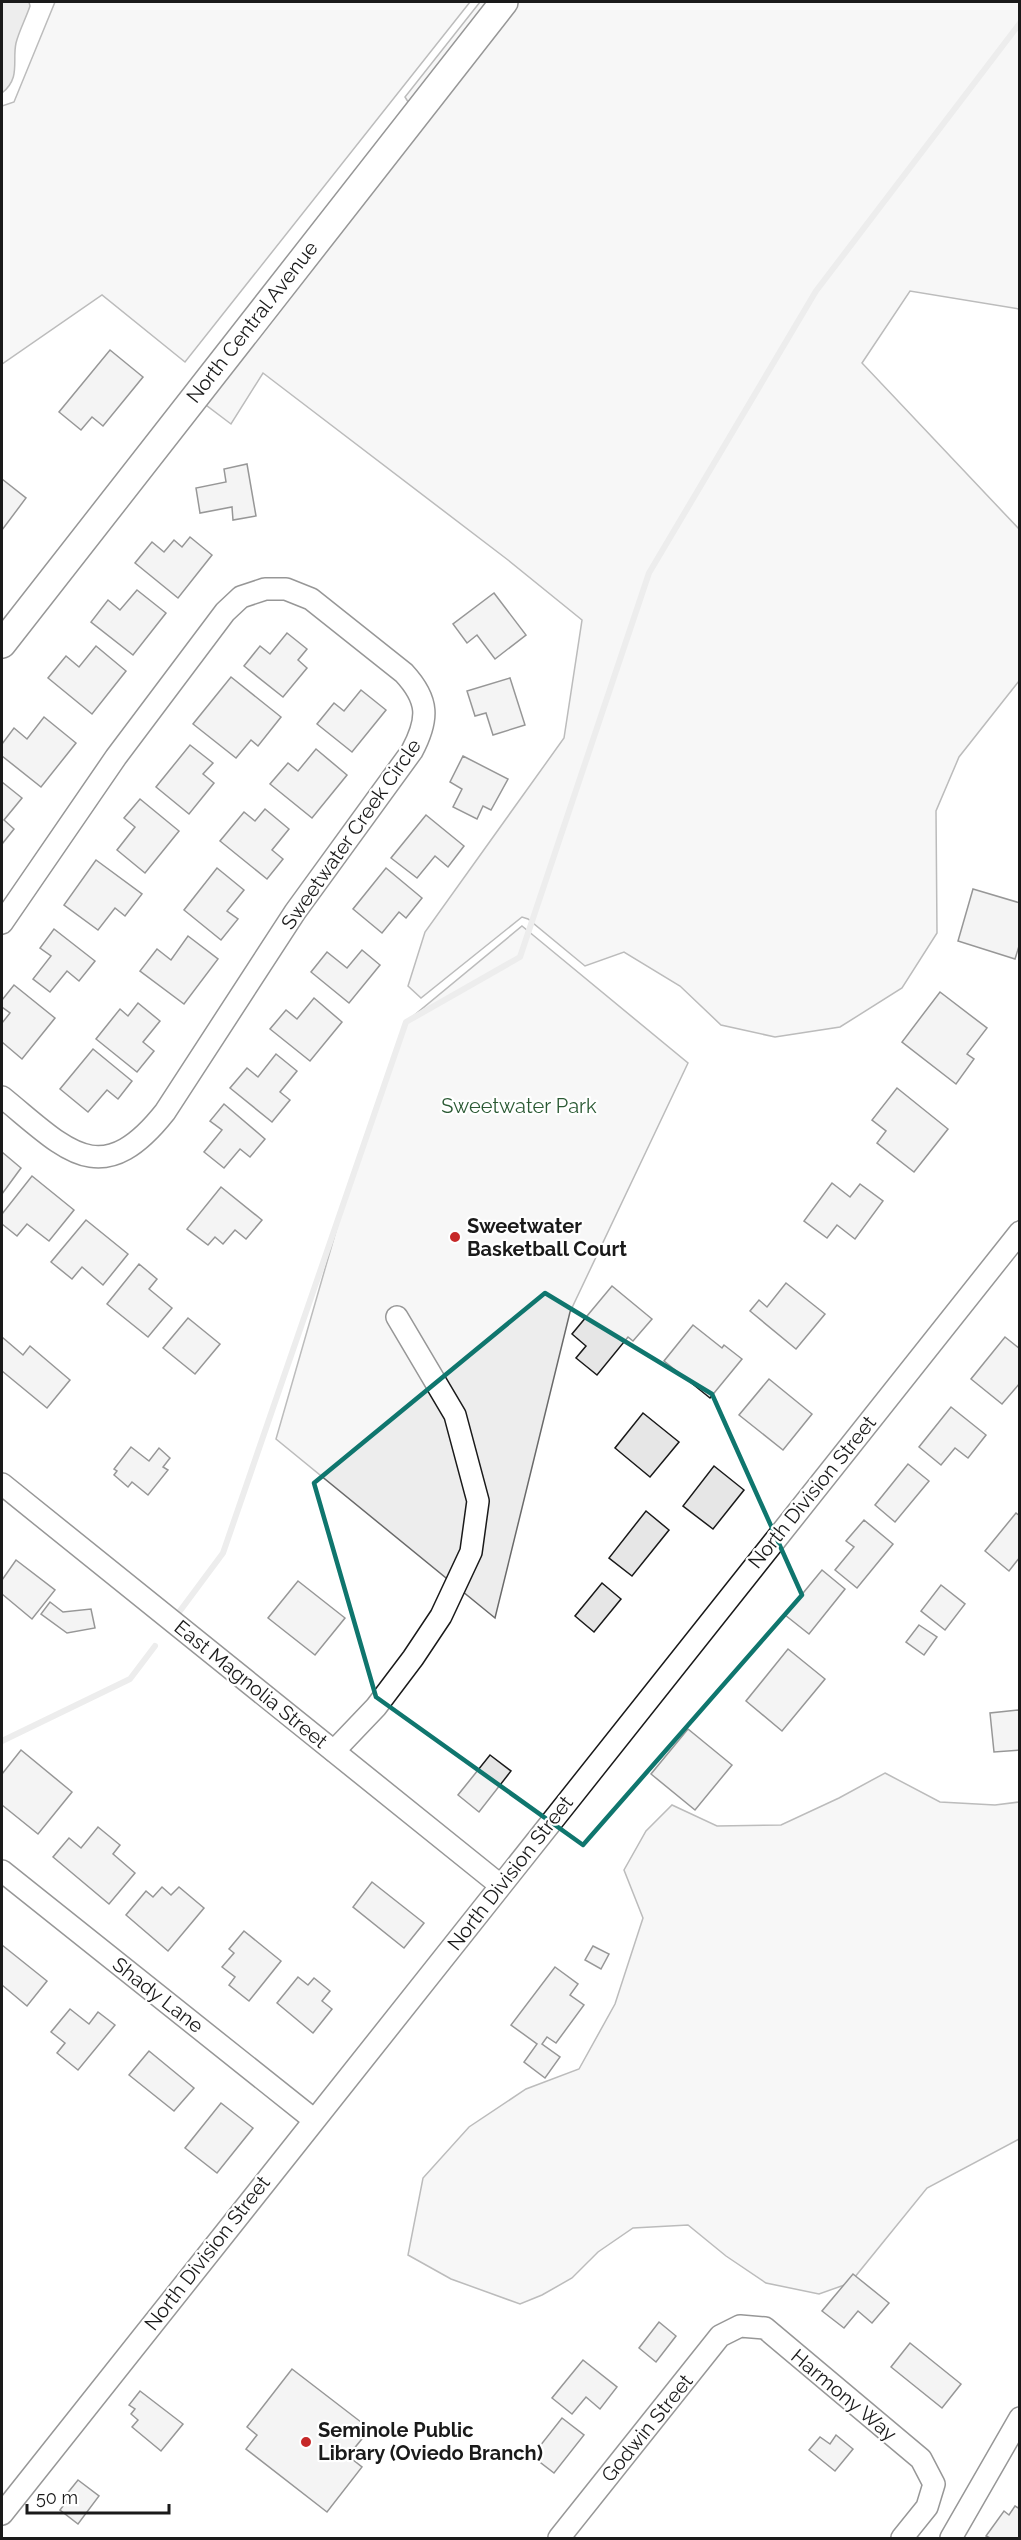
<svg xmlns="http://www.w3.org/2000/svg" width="1021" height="2540" viewBox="0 0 1021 2540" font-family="Raleway,sans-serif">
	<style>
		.built { fill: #ededed; stroke: #6a6a6a; stroke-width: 1.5 }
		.water { fill: #d7d7d7; stroke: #6a6a6a; stroke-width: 1.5 }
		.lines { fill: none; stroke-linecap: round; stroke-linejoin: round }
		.stream { stroke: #d7d7d7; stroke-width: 6 }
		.building { fill: #e6e6e6; stroke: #1a1a1a; stroke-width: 1.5 }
		.minor-casing { stroke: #1a1a1a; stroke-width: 24 }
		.major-casing { stroke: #1a1a1a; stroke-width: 30 }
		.minor { stroke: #fff; stroke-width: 21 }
		.major { stroke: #fff; stroke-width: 27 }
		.marked { fill: none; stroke: #0f766e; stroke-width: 4.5; stroke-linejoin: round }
		.poi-dot { fill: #c62828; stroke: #fff; stroke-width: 2 }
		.labels { text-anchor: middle; stroke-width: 4.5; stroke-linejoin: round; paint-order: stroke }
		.street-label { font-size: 20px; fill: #1a1a1a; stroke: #fff }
		.park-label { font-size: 20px; fill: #2b5a34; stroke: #fff }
		.poi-label { font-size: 20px; font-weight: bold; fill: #1a1a1a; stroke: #fff; text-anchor: start }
	</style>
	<rect width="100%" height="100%" fill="#fff"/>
	<g class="built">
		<polygon points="55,2 470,2 185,362 102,295 2,364 2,106 14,102"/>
		<polygon points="480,2 492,2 410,105 405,97"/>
		<polygon points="517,2 1019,2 1019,309 910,291 862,363 1019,529 1019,681 959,757 936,811 937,933 902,988 840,1027 775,1037 721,1025 680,986 624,952 585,966 528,919 522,917 421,998 408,986 425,932 564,738 582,620 508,560 263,373 231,424 202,402"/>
		<polygon points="522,926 688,1063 570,1312 495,1618 276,1439 346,1196 406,1022"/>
		<polygon points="885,1773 940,1802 995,1805 1019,1802 1019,2139 927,2188 850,2283 819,2294 766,2283 726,2256 688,2225 633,2228 598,2252 572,2278 542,2295 520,2304 451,2279 408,2255 423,2178 469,2127 526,2089 579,2069 615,2004 643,1918 624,1870 646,1831 672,1805 717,1826 781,1825 839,1798"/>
	</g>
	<path class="water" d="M2 2H29L30 6C26 18 19 31 16 43 12 61 21 78 2 93Z"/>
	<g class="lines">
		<g class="stream">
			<polyline points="174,1619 223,1553 406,1022 520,957 649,573 816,291 1020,23"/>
			<polyline points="2,1741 130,1679 155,1646"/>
		</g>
	</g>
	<g class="building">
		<polygon points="110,350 143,377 103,426 92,417 81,430 59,412"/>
		<polygon points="247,464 256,516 233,520 232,507 200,513 196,488 226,482 224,469"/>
		<polygon points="2,479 26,498 2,530"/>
		<polygon points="190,537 212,555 178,598 135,563 152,542 164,552 174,540 182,547"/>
		<polygon points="137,590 166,613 133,655 91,622 108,600 120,610"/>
		<polygon points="494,593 526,635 495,659 477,635 467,643 453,624"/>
		<polygon points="287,633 307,649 298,660 307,668 283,697 244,666 260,646 270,654"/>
		<polygon points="96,646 126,671 92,714 48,678 66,656 79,667"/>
		<polygon points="231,677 281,717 258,746 251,740 236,758 193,724"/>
		<polygon points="510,678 525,725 493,735 486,713 475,716 467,691"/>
		<polygon points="361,690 386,710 352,752 317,724 334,703 344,711"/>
		<polygon points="44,717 76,743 41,787 2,756 2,744 14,728 27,739"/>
		<polygon points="190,745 213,763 203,774 214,783 189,814 156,787"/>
		<polygon points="316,749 347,775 312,818 270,784 288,763 298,771"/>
		<polygon points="463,756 508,779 491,810 483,806 477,819 453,807 462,789 450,782"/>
		<polygon points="2,782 22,798 4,820 14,829 2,844"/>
		<polygon points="140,799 179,831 145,873 117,850 135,827 124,818"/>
		<polygon points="265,809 289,829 272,850 283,859 267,879 220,841 244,812 255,821"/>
		<polygon points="426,815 464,846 448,867 435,856 417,878 391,858"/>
		<polygon points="96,860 142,894 125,916 115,908 98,930 64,905"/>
		<polygon points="217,868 244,890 227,911 238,919 221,940 184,910"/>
		<polygon points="386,868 422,898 406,918 399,912 382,933 353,909"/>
		<polygon points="973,889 1020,903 1020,943 1015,959 958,941"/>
		<polygon points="54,929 95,961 79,981 67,971 50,992 33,979 51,956 40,948"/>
		<polygon points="188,936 218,959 184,1004 140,971 157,949 171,960"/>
		<polygon points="362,950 380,965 349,1003 311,972 327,952 347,968"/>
		<polygon points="14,985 55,1018 22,1059 2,1042 2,1023 10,1013 2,1007 2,1000"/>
		<polygon points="940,992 987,1028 967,1054 974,1059 956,1084 902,1042"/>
		<polygon points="314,998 342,1022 310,1061 270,1029 286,1010 297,1019"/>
		<polygon points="138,1003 160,1021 143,1042 154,1051 137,1072 96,1039 120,1009 128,1016"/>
		<polygon points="93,1049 132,1081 118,1099 107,1090 88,1112 60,1089"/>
		<polygon points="276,1054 297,1071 280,1092 290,1100 272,1122 230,1088 247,1068 258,1077"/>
		<polygon points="897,1088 948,1129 914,1172 877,1143 886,1131 872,1120"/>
		<polygon points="224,1104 265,1139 250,1157 240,1149 224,1168 204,1152 222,1130 210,1121"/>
		<polygon points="2,1152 21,1168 2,1194"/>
		<polygon points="32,1176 74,1210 49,1241 27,1224 17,1236 2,1224 2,1214"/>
		<polygon points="832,1183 850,1197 860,1184 883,1201 855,1239 837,1225 827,1238 804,1221"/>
		<polygon points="221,1187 262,1220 246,1239 235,1230 223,1244 215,1237 208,1245 187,1229"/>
		<polygon points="86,1220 128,1254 103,1285 82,1267 72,1279 51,1262"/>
		<polygon points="139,1264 157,1279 149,1289 172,1308 148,1337 107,1304"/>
		<polygon points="786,1283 825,1314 796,1349 750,1311 759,1300 767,1307"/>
		<polygon points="612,1286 652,1319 633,1341 628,1337 597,1375 576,1358 586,1346 572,1334"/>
		<polygon points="188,1318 220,1344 195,1374 163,1348"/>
		<polygon points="693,1325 722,1348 724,1345 742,1359 710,1398 664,1361"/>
		<polygon points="2,1337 23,1355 30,1346 70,1380 47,1408 2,1371"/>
		<polygon points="1005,1337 1020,1349 1020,1383 1002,1404 971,1379"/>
		<polygon points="769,1379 812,1414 783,1450 739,1415"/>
		<polygon points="951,1407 986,1435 968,1458 955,1448 941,1465 919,1447"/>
		<polygon points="643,1413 679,1442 650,1477 615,1448"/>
		<polygon points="131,1447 149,1461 159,1448 170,1458 163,1467 168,1470 148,1495 132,1482 128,1487 114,1475 117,1471 114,1469"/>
		<polygon points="908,1464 929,1481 895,1522 875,1505"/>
		<polygon points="714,1466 744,1490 713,1529 683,1506"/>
		<polygon points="646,1511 669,1530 632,1576 609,1558"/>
		<polygon points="1016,1513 1020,1516 1020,1557 1009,1571 985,1551"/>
		<polygon points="864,1520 893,1544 857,1588 835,1570 854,1547 846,1541"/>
		<polygon points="16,1560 55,1590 32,1619 2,1594 2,1580"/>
		<polygon points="822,1570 845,1589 809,1634 785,1615"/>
		<polygon points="298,1581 345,1618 315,1655 268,1618"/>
		<polygon points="602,1583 621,1599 594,1632 575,1616"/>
		<polygon points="941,1585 965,1604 945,1630 921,1611"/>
		<polygon points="50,1602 63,1612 91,1609 95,1628 67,1633 41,1614"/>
		<polygon points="919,1625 937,1637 924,1655 906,1642"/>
		<polygon points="788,1649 825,1679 782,1731 746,1701"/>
		<polygon points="1018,1710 1020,1712 1020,1750 994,1752 990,1713"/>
		<polygon points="688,1729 732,1765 695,1810 651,1774"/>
		<polygon points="21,1750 72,1792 38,1834 2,1805 2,1774"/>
		<polygon points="490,1755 511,1771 479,1812 458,1795"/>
		<polygon points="98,1827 120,1845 113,1854 135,1873 109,1904 53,1857 69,1838 81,1848"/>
		<polygon points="372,1882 424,1923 404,1948 353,1907"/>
		<polygon points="162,1887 171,1895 179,1887 204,1908 168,1951 126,1915 146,1891 153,1897"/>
		<polygon points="244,1931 281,1961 249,2001 229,1985 235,1977 222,1967 234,1953 229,1949"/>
		<polygon points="2,1945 47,1981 27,2006 2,1985"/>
		<polygon points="593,1946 609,1954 601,1969 585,1960"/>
		<polygon points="555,1967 578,1984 570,1995 584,2005 556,2043 547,2037 542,2044 560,2057 545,2078 524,2062 537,2044 511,2025"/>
		<polygon points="298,1977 308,1985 314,1978 330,1991 322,2001 332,2009 313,2033 277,2003"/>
		<polygon points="70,2009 89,2024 98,2012 115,2025 78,2070 57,2053 65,2043 51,2032"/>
		<polygon points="149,2051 194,2088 174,2111 129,2075"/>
		<polygon points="221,2103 253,2128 217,2173 185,2148"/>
		<polygon points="853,2274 889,2303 872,2323 858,2311 844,2328 822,2311"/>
		<polygon points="659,2322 676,2336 656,2362 639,2348"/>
		<polygon points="910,2343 961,2384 942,2408 891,2367"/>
		<polygon points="583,2360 617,2387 600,2409 586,2397 572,2414 552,2398"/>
		<polygon points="292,2369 370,2429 348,2456 362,2467 327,2512 246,2449 257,2435 247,2427"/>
		<polygon points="140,2391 183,2424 161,2451 132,2427 138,2420 131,2414 135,2409 129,2405"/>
		<polygon points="562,2418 584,2435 554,2473 532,2456"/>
		<polygon points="836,2435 853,2449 835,2471 809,2450 820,2437 830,2444"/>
		<polygon points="78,2480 99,2496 78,2524 60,2510 69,2498 66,2495"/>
		<polygon points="1015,2506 1020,2509 1020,2538 990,2538 986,2536 1004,2511 1009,2515"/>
	</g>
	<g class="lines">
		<defs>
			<g id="minor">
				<path d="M2 923 116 757 225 612 241 597 265 589H286L311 599 404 673C429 700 429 719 412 751L295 912 165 1112C100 1194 65 1148 2 1097"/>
				<polyline points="2,1484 500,1885"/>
				<polyline points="334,1751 376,1707 413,1658 441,1616 471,1552 478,1501 455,1415 397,1317"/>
				<polyline points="2,1871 313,2119"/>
				<polyline points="2,2514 1020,1232"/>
				<polyline points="559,2538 720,2336 740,2326 765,2328 921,2459 934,2484 927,2507 902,2538"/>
				<polyline points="951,2538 1020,2418"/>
			</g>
			<polyline id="major" points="2,644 504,2"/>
		</defs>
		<use href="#minor" class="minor-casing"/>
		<use href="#major" class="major-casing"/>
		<use href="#minor" class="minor"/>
		<use href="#major" class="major"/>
	</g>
	<path d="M0 0H1021V2540H0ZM545 1293 712 1394 802 1595 583 1845 376 1697 314 1483Z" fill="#fff" fill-opacity=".55" fill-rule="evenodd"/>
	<path class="marked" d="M545 1293 712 1394 802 1595 583 1845 376 1697 314 1483Z"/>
	<g class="poi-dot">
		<circle cx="455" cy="1237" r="6"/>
		<circle cx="306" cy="2442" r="6"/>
	</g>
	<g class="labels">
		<g class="street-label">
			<text transform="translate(252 322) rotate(-52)" y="7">North Central Avenue</text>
			<text transform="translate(351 834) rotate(-55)" y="7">Sweetwater Creek Circle</text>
			<text transform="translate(812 1492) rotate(-51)" y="7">North Division Street</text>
			<text transform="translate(251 1684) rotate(39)" y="7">East Magnolia Street</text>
			<text transform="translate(510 1873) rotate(-52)" y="7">North Division Street</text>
			<text transform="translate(158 1995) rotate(38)" y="7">Shady Lane</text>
			<text transform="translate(207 2253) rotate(-52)" y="7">North Division Street</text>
			<text transform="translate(844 2395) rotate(40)" y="7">Harmony Way</text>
			<text transform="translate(647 2428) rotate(-51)" y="7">Godwin Street</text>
		</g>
		<g class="park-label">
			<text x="519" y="1113">Sweetwater Park</text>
		</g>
		<g class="poi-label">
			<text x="467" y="1233">Sweetwater<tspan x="467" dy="23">Basketball Court</tspan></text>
			<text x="318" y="2437">Seminole Public<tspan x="318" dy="23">Library (Oviedo Branch)</tspan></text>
		</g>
	</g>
	<rect width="1021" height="2540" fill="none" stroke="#1a1a1a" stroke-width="6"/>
	<path d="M27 2504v9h142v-9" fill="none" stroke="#1a1a1a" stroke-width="3"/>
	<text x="36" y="2504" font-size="18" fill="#1a1a1a" stroke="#ffffff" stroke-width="4.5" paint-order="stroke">50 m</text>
</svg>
